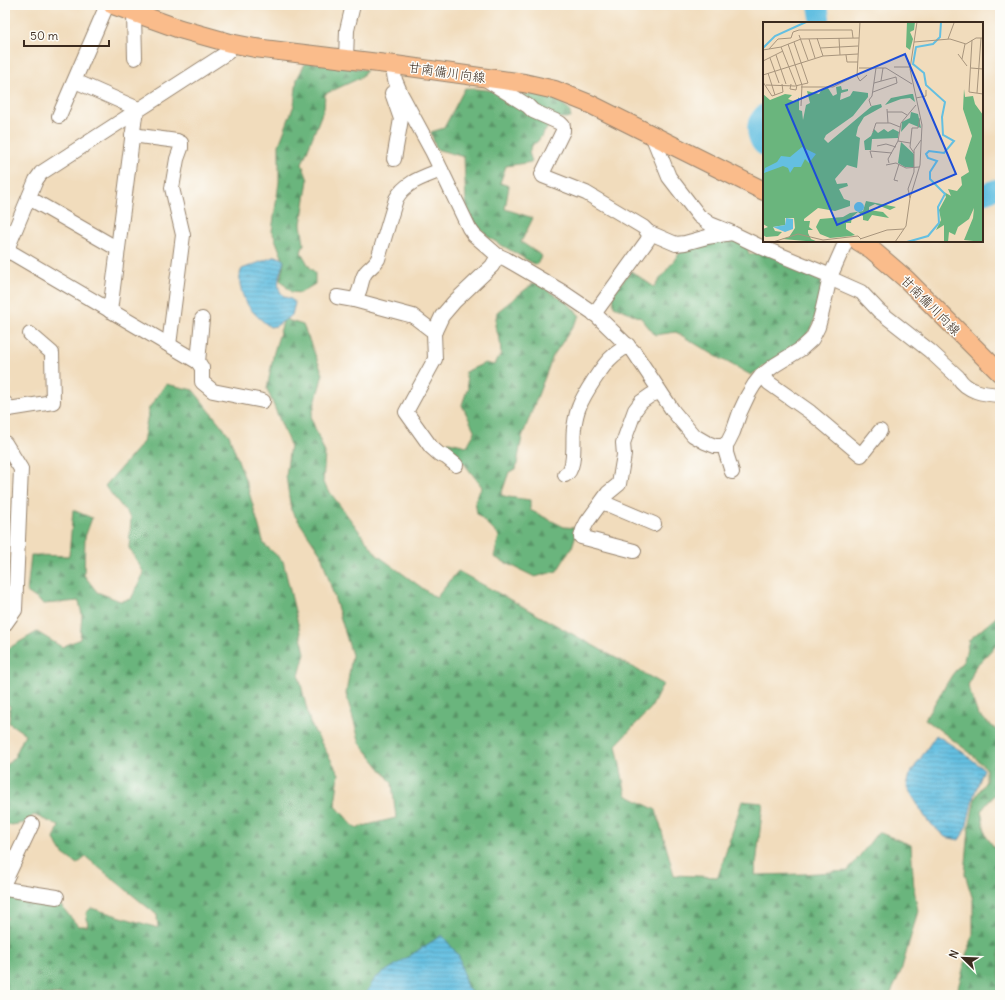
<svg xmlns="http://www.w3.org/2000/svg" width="1005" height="1000" viewBox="0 0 1005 1000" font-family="Delius,'Klee One',sans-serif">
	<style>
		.forest { fill: url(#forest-firs); stroke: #52704e }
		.water { fill: url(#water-rules); stroke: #507480 }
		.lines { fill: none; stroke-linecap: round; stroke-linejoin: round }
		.river { stroke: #64bfe1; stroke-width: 20 }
		.minor-casing { stroke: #96836d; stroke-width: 16 }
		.major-casing { stroke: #96836d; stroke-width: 20 }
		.minor { stroke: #fff; stroke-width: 14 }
		.major { stroke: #fabc8b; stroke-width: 18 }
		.labels { text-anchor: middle; stroke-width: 3; stroke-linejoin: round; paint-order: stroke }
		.street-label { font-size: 13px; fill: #3b2a1e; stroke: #fdfcf7 }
		.inset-river { fill: none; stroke: #64bfe1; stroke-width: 2 }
		.inset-road { fill: none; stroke: #a8957d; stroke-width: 1 }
		.view { fill: #1d4ed8; fill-opacity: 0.15; stroke: #1d4ed8; stroke-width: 2 }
		.inset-edge { fill: none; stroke: #3b2a1e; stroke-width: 2 }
	</style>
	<defs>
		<pattern id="forest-firs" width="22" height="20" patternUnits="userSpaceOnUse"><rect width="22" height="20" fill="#6ab57d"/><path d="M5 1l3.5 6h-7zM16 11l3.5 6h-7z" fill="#589366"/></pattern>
		<pattern id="water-rules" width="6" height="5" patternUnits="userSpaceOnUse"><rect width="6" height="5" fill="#64bfe1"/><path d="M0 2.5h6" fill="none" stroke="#549bb6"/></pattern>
	</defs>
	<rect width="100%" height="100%" fill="#fdfcf7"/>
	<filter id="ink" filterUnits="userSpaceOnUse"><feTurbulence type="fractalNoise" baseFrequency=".025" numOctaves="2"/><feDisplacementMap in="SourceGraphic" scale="8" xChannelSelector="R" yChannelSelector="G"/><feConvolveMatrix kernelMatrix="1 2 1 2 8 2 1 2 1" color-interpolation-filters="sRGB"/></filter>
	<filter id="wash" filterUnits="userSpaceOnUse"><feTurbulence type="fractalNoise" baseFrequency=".012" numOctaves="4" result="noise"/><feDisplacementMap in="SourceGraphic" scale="16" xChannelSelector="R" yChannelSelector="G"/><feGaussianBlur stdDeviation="0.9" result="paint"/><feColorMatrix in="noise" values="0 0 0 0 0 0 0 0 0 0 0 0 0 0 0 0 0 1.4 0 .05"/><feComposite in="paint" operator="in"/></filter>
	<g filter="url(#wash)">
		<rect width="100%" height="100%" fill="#f1dcbc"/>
		<g class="forest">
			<polygon points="306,62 367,70 360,78 325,94 324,108 302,164 308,180 301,224 304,244 301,252 309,266 315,273 315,284 300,293 291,292 280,280 284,262 272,231 279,182 279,145 294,105 297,79"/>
			<polygon points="465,88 551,96 569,109 571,118 556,118 552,122 537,142 533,144 529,152 532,162 506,166 500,183 509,186 505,209 533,218 521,242 542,256 536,265 491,239 474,223 466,205 464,157 436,149 431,132 444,128"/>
			<polygon points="734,236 746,243 749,254 767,252 825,277 813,325 803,340 751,375 714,355 676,332 655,335 641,318 614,306 613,293 631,271 654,287 684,247"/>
			<polygon points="535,282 569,304 580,316 553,356 522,437 516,469 509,472 501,495 508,497 530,500 530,510 564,527 578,528 572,547 557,571 535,577 494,557 499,536 477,514 475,500 482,487 463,462 440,449 449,442 467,446 475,432 462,405 468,387 465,372 485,363 494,365 501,354 500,340 495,326 497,312"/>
			<polygon points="284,319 303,325 323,374 311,418 325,453 323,483 377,555 436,598 458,571 663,684 651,708 616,745 626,795 656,810 674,875 718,877 742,801 763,803 755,875 801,874 848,871 878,832 911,845 914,889 918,911 901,971 890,995 5,995 5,921 8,918 5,915 5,893 58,902 78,926 88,926 86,913 91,908 158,928 157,915 86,857 77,864 63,854 54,839 59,826 34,815 24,823 5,826 5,767 15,756 25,734 9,723 10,706 5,703 5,651 7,649 37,632 62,647 80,639 82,615 79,601 44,604 27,592 31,555 69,556 73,510 92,518 85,537 84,575 97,592 120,601 131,599 144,573 129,548 131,518 105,486 143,442 149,408 166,384 193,390 229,435 247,485 264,544 283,561 305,653 299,676 310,723 339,774 335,805 355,828 396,818 392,783 360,743 346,694 352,655 321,554 291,510 286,476 290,445 267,389 274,352"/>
			<polygon points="1000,614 1000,641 975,667 968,686 978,715 998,731 1000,730 1000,793 994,795 981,811 986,836 1000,855 995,870 1000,873 1000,995 956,995 973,934 973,900 965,874 969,829 975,798 986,781 986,768 969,752 925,719 952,675 964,660 969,640"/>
		</g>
		<g class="water">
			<path d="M276 256 283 259 284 262C280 272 274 288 284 296 288 299 292 298 295 303L292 315 276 326 270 327C255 315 243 305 240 284 240 278 239 274 242 269Z"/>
			<polygon points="936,735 961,751 984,769 974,795 966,829 959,840 945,837 927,820 907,787 910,774"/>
			<polygon points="442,935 459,956 466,985 473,995 365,995 367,992 375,978"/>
		</g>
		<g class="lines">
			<g class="river">
				<polyline points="818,5 820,18 820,23"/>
				<path d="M764 114C762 117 759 120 758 123 756 131 758 140 764 146"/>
				<polyline points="982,194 1000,188"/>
			</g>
		</g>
	</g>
	<g filter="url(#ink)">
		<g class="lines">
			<defs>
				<g id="minor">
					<polyline points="134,13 135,58"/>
					<polyline points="346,59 347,30 353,5"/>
					<polyline points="395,65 394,74 395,80 401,94 433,153 469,228 474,235 497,255 506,259 561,291 595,314 634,352 673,411 693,435 705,442 715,446 723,446 728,442 733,432 740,412 748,395 754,385 761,376 775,365 801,349 812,339 818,327 822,312 830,277 846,241"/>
					<polyline points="487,80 528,106 533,111 560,123 563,126 563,131 542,174 543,176 586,193 643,227 648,232 676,244 685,243 707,237 732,233"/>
					<polyline points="75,81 136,108 110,311"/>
					<polyline points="392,93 401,119 394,159"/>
					<polyline points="59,116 107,5"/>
					<polyline points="132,135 177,141 181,143 181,148 177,159 172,188 183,235 169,345"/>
					<path d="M652 135 669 177 699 216 710 224 730 232 761 247 826 274 834 280 861 292 879 311 930 351 958 377C967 392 984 394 1000 395"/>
					<polyline points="29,198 118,249"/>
					<polyline points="7,250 198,362 202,368 202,382 213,391 263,401"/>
					<polyline points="5,254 36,180 41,173 228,52 230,43"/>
					<polyline points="337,297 354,300 413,316 430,329 435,331"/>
					<path d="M354 300C362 292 360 279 366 272 370 267 374 266 378 259L396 199C405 182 424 177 441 170"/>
					<polyline points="594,314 647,241 649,237 648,232"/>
					<polyline points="198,362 202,319"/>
					<polyline points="763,375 769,383 810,412 861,455 880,431"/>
					<polyline points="5,403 9,409 53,402 52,353 30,334"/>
					<polyline points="5,443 21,469 15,610 5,624"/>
					<polyline points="726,444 726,453 732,472"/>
					<polyline points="456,465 446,457 439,454 431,447 406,412 435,359 434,333 442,316 454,302 492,266 498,256"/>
					<path d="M565 475C577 469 572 440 574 428 575 422 576 414 579 407 583 396 603 364 613 356 617 352 623 349 628 345"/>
					<polyline points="602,502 654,524"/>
					<polyline points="634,551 581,537 583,530 587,522 608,493 619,484 624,455 623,443 635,410 641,402 651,395 660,392"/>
					<polyline points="5,881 32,824"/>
					<polyline points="5,889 57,897"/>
				</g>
				<g id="major">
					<polyline points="113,5 180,29 230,43 255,48 395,65 524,83 555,90 590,104 764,191"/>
					<polyline points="858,241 871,249 906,279 1000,373"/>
				</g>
			</defs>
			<use href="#minor" class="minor-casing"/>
			<use href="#major" class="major-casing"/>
			<use href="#minor" class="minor"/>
			<use href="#major" class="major"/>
		</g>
	</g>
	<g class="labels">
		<g class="street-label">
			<text transform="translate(447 72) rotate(8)" y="5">甘南備川向線</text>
			<text transform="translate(931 305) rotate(45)" y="5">甘南備川向線</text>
		</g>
	</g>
	<g transform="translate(763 22)">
		<rect width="220" height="220" fill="#f1dcbc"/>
		<path d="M144 0H152L151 8 147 10 150 17 147 28 143 25ZM78 64 79 68 85 67V69L78 71 77 78 87 74 90 69 105 71V75L90 94 63 113 61 117 65 121 109 84 118 82 119 85 101 95 95 105 93 114 97 116 94 146 84 143 72 157 74 162 84 161 85 164 76 167 81 177 87 179V184L72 189 55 186 41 197V199H47L46 205 50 208H45V211L48 217 55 220 19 217 26 215 32 206 31 196H22V203L10 205 12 209 19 210 15 214 3 215 0 213V207L5 205 0 202V72L7 78 22 72 29 73 25 77 33 80 36 75V88L39 89 40 98 43 83 47 81 44 69 56 72 59 67 65 66 70 74 74 72 73 65ZM201 67 202 75 210 74 212 82 220 93V220L201 218 210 196 211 186 206 197 195 205 192 213 186 210 185 220H181V203L173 208 178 198 176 188 183 175 181 170 188 174 185 167 194 169 199 163 198 155 206 150 202 136 209 114 200 87ZM148 72H150L152 80 147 76 138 77 122 83 128 76ZM148 90 155 92 158 106 146 101 138 110 139 100 147 96ZM111 107 115 111 121 107 125 110 130 107 136 110 135 116 109 117 108 128H102L101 119 108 114ZM138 120 151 132V145H142L135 141ZM103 179 133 185 127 188 112 182 106 185V188L120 190 126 196 109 193 105 199 100 198V194L95 190 89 195 88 201H83V207L92 213 88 214 67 216 57 212 53 205 57 197 80 195 87 191 100 189Z" fill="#6ab57d"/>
		<path d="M39 125 53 132 46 141 42 137 38 145H31L27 151 25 146 20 144 1 151 2 146 14 140 18 134 27 135ZM91 185a5 5 0 1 1 10 0a5 5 0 1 1-10 0ZM23 196 30 197V207L22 210 10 205 22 203Z" fill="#64bfe1"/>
		<path class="inset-river" d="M0 26 12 14 43 0M144 220 165 214 176 201 175 185 182 172 167 157V150L174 139 165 136 163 132 166 129 181 131 191 119 180 113 179 95 182 80 163 63 161 51 150 42 153 25 170 22 177 15 178 0"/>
		<path class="inset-road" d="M97 0 94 54 97 59 104 53M36 13 45 38M54 16 60 34M76 16 77 33M46 17 52 36M185 17 191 1M209 18 206 70 220 72M151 20 187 17 203 22 213 16H220M25 22 39 63 38 84M18 25 33 63M57 26 95 24M6 27 15 17 28 16 30 10 36 8H89L90 16M0 28 18 25 38 17 96 16M195 32 204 44M13 33 23 62M83 33 84 40H95M7 36 16 61M199 37 202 22M0 39 20 29M131 45H147M96 46H123L149 62M208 46 220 47M5 51 12 73M0 53 60 34 95 32M118 59 120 46M0 60 9 74 20 70 19 62M111 61 133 55M28 62 27 67 33 68 34 63M3 63 32 64 45 61 31 20M38 65H70L98 51M110 70 134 61 133 55M214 71 218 16M153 76 163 74V68M108 84 106 78 109 74 113 46M124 87 125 101M124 90H139L144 93M110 110 113 101H127L137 105M135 119 147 121M114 124 123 122 133 125M151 131 147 125 149 106H155L157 96M109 136 107 129 129 131M126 141 125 137 135 119 138 101 153 83M123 143 133 141 143 146 156 145M135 159 131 158 136 142M147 176 145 167 151 150V128L158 118M97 217 124 208 141 207M10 220 35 212 60 218 95 214 98 217M91 220H104M132 220 143 204 147 176 157 143 159 103 147 47 154 0"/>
		<path class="view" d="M142 32 193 152 74 203 23 83Z"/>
		<rect width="220" height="220" class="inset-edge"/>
	</g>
	<rect width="1005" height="1000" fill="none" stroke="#fdfcf7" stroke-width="20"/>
	<g transform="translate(963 958) rotate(293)" stroke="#fdfcf7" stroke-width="3" paint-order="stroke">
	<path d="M0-3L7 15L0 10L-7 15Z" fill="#3b2a1e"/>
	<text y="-6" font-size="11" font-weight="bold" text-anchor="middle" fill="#3b2a1e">N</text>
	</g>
	<path d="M24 40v6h85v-6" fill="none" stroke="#3b2a1e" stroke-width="2"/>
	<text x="30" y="40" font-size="12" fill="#3b2a1e" stroke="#fdfcf7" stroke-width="3" paint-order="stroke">50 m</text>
</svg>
